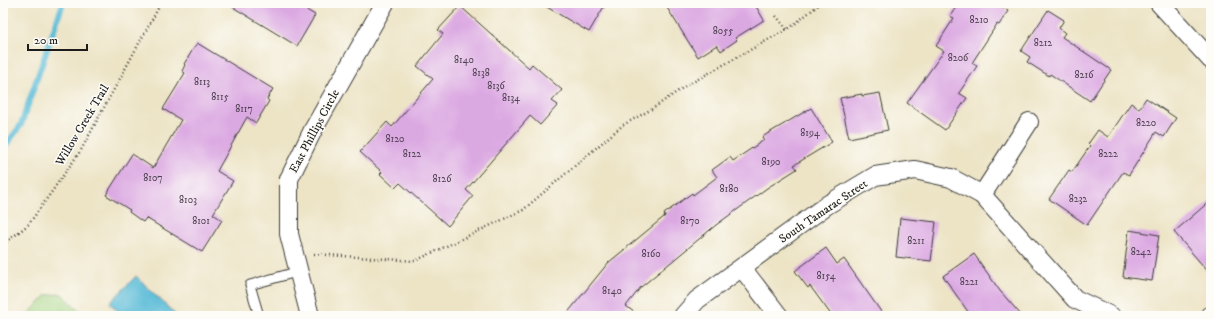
<svg xmlns="http://www.w3.org/2000/svg" width="1214" height="319" viewBox="0 0 1214 319" font-family="'IM FELL DW Pica',serif">
	<style>
		.green { fill: #a2d17f; stroke: #5f764e }
		.water { fill: #59bbd7; stroke: #3a6c7a }
		.lines { fill: none; stroke-linecap: round; stroke-linejoin: round }
		.stream { stroke: #59bbd7; stroke-width: 6 }
		.building { fill: #dba9e2 }
		.service-casing { stroke: #3b3a36; stroke-width: 11 }
		.minor-casing { stroke: #3b3a36; stroke-width: 20 }
		.path { stroke: #3b3a36; stroke-width: 2.5; stroke-dasharray: 1 3; stroke-linecap: butt }
		.service { stroke: #fff; stroke-width: 9 }
		.minor { stroke: #fff; stroke-width: 18 }
		.labels { text-anchor: middle; stroke-width: 3; stroke-linejoin: round; paint-order: stroke }
		.number-label { font-size: 10px; fill: #4c3f4e }
		.street-label { font-size: 12px; fill: #1c1c1c; stroke: #fdfcf7 }
	</style>
	<rect width="100%" height="100%" fill="#fdfcf7"/>
	<filter id="ink" filterUnits="userSpaceOnUse"><feTurbulence type="fractalNoise" baseFrequency=".025" numOctaves="2"/><feDisplacementMap in="SourceGraphic" scale="8" xChannelSelector="R" yChannelSelector="G"/><feConvolveMatrix kernelMatrix="1 2 1 2 8 2 1 2 1" color-interpolation-filters="sRGB"/></filter>
	<filter id="wash" filterUnits="userSpaceOnUse"><feTurbulence type="fractalNoise" baseFrequency=".012" numOctaves="4" result="noise"/><feDisplacementMap in="SourceGraphic" scale="16" xChannelSelector="R" yChannelSelector="G"/><feGaussianBlur stdDeviation="0.9" result="paint"/><feColorMatrix in="noise" values="0 0 0 0 0 0 0 0 0 0 0 0 0 0 0 0 0 1.4 0 .05"/><feComposite in="paint" operator="in"/></filter>
	<g filter="url(#wash)">
		<rect width="100%" height="100%" fill="#ede4c6"/>
		<polygon class="green" points="62,294 85,316 26,316 47,295"/>
		<polygon class="water" points="136,276 177,316 122,316 110,303"/>
		<g class="lines">
			<polyline class="stream" points="3,149 21,125 63,3"/>
		</g>
		<g id="blocks">
			<g class="building">
				<polygon points="226,3 308,3 305,9 315,15 297,46"/>
				<polygon points="540,3 606,3 589,32"/>
				<polygon points="664,3 754,3 764,20 735,38 737,40 721,51 717,45 698,57"/>
				<polygon points="959,3 996,3 1008,11 999,25 997,24 972,63 977,66 959,93 967,98 945,130 907,103 944,51 936,46 954,18 950,16"/>
				<polygon points="460,6 529,68 532,64 562,90 552,101 558,105 540,125 530,116 466,190 473,196 448,226 400,183 395,188 380,174 382,172 360,152 387,122 392,127 433,79 417,66 443,34 438,30"/>
				<polygon points="1048,10 1064,20 1059,28 1065,33 1062,37 1111,70 1090,101 1050,74 1049,76 1027,62 1030,57 1021,51"/>
				<polygon points="197,43 273,89 267,99 269,101 256,123 247,117 217,171 233,181 213,214 222,220 202,252 146,218 143,222 129,212 130,210 106,195 132,154 153,168 181,120 163,109 185,73 182,71 185,65 184,64"/>
				<polygon points="880,93 888,130 849,138 840,98 862,94 862,96"/>
				<polygon points="1146,98 1176,118 1164,137 1156,132 1129,175 1123,172 1087,225 1049,199 1069,170 1072,172 1090,146 1088,144 1098,130 1108,137 1131,103 1139,109"/>
				<polygon points="811,108 832,142 794,165 797,169 767,188 716,225 641,287 626,306 639,316 565,316 608,263 665,216 664,214 692,193 693,195 717,177 712,170 730,157 733,161 764,140 762,137"/>
				<polygon points="1211,200 1211,275 1174,232"/>
				<polygon points="900,218 936,222 931,261 896,257"/>
				<polygon points="1129,230 1159,235 1152,281 1123,277"/>
				<polygon points="826,248 837,264 844,259 884,316 832,316 810,286 808,288 795,271"/>
				<polygon points="974,254 1000,291 1022,316 971,316 943,276"/>
			</g>
		</g>
	</g>
	<g filter="url(#ink)">
		<use href="#blocks" fill-opacity="0" stroke="#3b3a36" stroke-width="1"/>
		<g class="lines">
			<defs>
				<polyline id="service" points="259,316 250,285 300,271"/>
				<g id="minor">
					<polyline points="1159,3 1211,60"/>
					<polyline points="982,195 1029,122"/>
					<polyline points="742,268 779,316"/>
					<polyline points="310,316 289,234 289,179 313,130 385,3"/>
					<polyline points="683,316 697,300 827,205 875,176 915,170 951,178 982,195 1075,299 1111,316"/>
					<polyline points="1209,316 1211,315"/>
				</g>
			</defs>
			<use href="#service" class="service-casing"/>
			<use href="#minor" class="minor-casing"/>
			<g class="path">
				<polyline points="776,16 787,29"/>
				<polyline points="3,245 29,224 81,150 161,3"/>
				<polyline points="314,254 415,261 523,210 623,125 652,109 684,87 791,27 821,3"/>
			</g>
			<use href="#service" class="service"/>
			<use href="#minor" class="minor"/>
		</g>
	</g>
	<g class="labels">
		<g class="number-label">
			<text x="979" y="23">8210</text>
			<text x="723" y="34">8055</text>
			<text x="1043" y="46">8212</text>
			<text x="958" y="61">8206</text>
			<text x="464" y="63">8140</text>
			<text x="481" y="76">8138</text>
			<text x="1084" y="78">8216</text>
			<text x="202" y="85">8113</text>
			<text x="496" y="89">8136</text>
			<text x="220" y="100">8115</text>
			<text x="511" y="101">8134</text>
			<text x="244" y="112">8117</text>
			<text x="1146" y="126">8220</text>
			<text x="810" y="136">8194</text>
			<text x="395" y="142">8120</text>
			<text x="412" y="157">8122</text>
			<text x="1108" y="157">8222</text>
			<text x="771" y="165">8190</text>
			<text x="153" y="181">8107</text>
			<text x="442" y="182">8126</text>
			<text x="729" y="192">8180</text>
			<text x="1078" y="202">8232</text>
			<text x="188" y="203">8103</text>
			<text x="201" y="224">8101</text>
			<text x="690" y="224">8170</text>
			<text x="916" y="244">8211</text>
			<text x="1141" y="255">8242</text>
			<text x="651" y="257">8160</text>
			<text x="826" y="279">8154</text>
			<text x="969" y="285">8221</text>
			<text x="612" y="294">8140</text>
		</g>
		<g class="street-label">
			<text transform="translate(82 125) rotate(-59)" y="4">Willow Creek Trail</text>
			<text transform="translate(314 131) rotate(-62)" y="4">East Phillips Circle</text>
			<text transform="translate(823 211) rotate(-34)" y="4">South Tamarac Street</text>
		</g>
	</g>
	<rect width="1214" height="319" fill="none" stroke="#fdfcf7" stroke-width="16"/>
	<path d="M28 44v6h59v-6" fill="none" stroke="#1c1c1c" stroke-width="2"/>
	<text x="34" y="44" font-size="12" fill="#1c1c1c" stroke="#fdfcf7" stroke-width="3" paint-order="stroke">20 m</text>
</svg>
